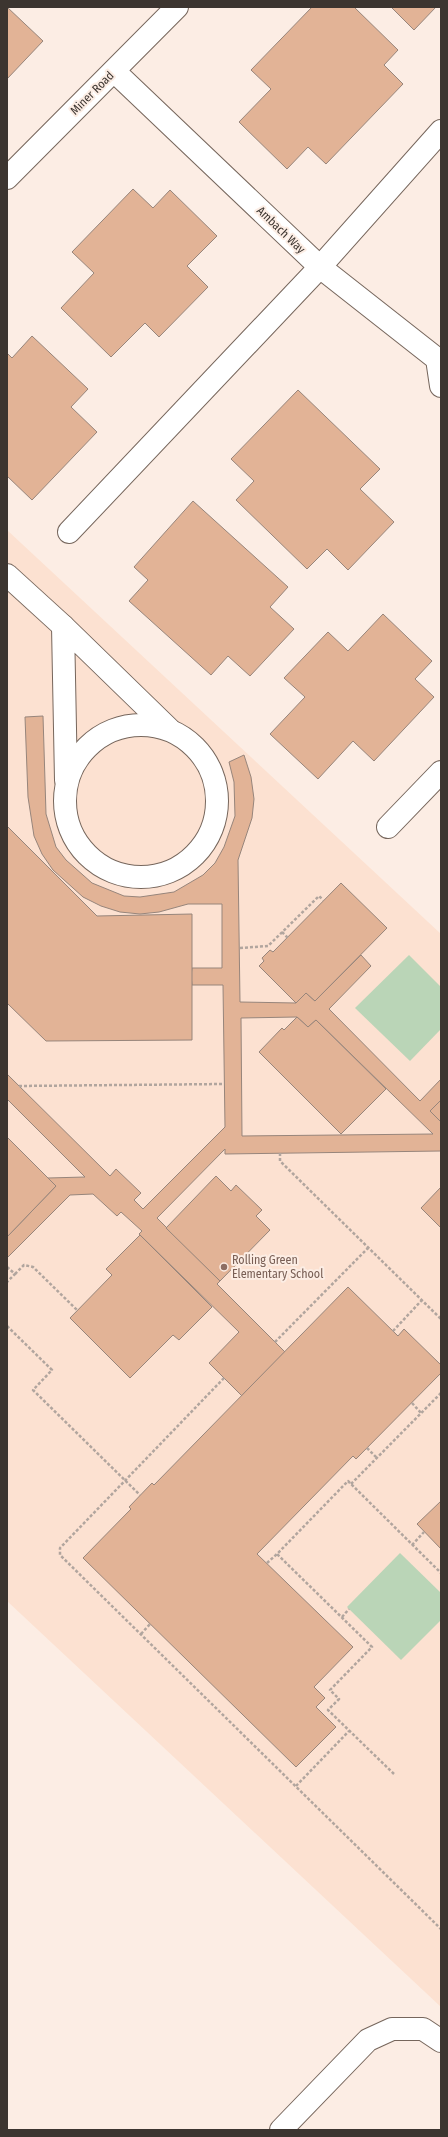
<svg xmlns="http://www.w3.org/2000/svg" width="448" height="2137" viewBox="0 0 448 2137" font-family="'Fira Sans Condensed',sans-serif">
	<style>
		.built { fill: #fce1d1 }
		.green { fill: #bad5b7 }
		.building { fill: #e2b396; stroke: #97857b; fill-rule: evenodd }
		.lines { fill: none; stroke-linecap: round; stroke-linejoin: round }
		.minor-casing { stroke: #76665c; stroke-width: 24 }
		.path { stroke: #b1a59e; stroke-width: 2.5; stroke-dasharray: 3 2; stroke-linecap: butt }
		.minor { stroke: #fff; stroke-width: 22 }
		.education-dot { fill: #8d6e63; stroke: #fcede4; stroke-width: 1.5 }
		.labels { text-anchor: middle; stroke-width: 4; stroke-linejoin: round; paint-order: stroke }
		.street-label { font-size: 12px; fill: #3c3530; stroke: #fcede4 }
		.education-label { font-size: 12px; fill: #785e54; stroke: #fcede4; text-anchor: start }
	</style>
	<rect width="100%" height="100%" fill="#fcede4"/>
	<polygon class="built" points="7,530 441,934 441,2007 7,1601"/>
	<g class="green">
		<polygon points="409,955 441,987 441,1029 410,1061 355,1008"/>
		<polygon points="400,1553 441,1593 441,1620 401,1660 347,1607"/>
	</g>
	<g class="building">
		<polygon points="7,7 43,41 7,79"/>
		<polygon points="312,7 354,7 398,50 384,65 403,84 326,164 308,147 287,169 239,122 271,89 251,70"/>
		<polygon points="391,7 436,7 414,30"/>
		<polygon points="133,189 153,208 170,190 217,236 187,266 208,287 159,337 145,323 111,357 61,308 94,273 72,252"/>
		<polygon points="32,336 88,389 71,407 97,432 32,500 7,476 7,353 12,358"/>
		<polygon points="298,390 380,469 360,489 394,522 348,570 327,549 307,569 236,500 254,481 231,459"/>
		<polygon points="193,501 288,587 270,607 294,629 250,676 228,656 211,675 129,601 148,580 134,567"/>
		<polygon points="383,614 432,661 415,679 434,697 374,761 353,741 318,779 270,734 305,697 284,678 328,632 348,651"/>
		<path d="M43 716 46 814 56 847 66 860 92 883 124 896 140 897 174 892 203 875 215 863 224 847 235 816 234 782 229 762 244 755 251 777 254 799 252 818 238 860 240 1002 296 1003 306 993 315 1001 361 955 371 966 329 1009 420 1101 441 1079V1100L430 1111 441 1122V1151L225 1154V1149L157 1218 220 1281 217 1284 285 1352 242 1396 209 1363 239 1332 139 1234 142 1231 121 1212 117 1216 93 1194 70 1195 7 1258V1237L56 1186 48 1178 85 1177 7 1099V1074L110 1176 116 1169 141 1193 134 1200 143 1209 225 1127 223 985H192L191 976 192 968H222V904H188L159 912 140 914 120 912 101 906 83 897 53 870 42 854 34 836 28 797 25 717ZM297 1017 308 1027 316 1020 433 1134 242 1136 241 1018Z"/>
		<polygon points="7,826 97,916 192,914 192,1040 46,1041 7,1003"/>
		<polygon points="341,883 387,928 315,1001 306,993 296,1003 259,966 264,961 262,958 270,950 273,952"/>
		<polygon points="297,1017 308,1027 316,1020 386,1089 341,1134 259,1052 282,1028 284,1030"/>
		<polygon points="441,1100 441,1122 430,1111"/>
		<polygon points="7,1137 56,1186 7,1237"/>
		<polygon points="216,1176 231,1191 236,1185 262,1210 256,1216 270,1230 220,1281 166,1228"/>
		<polygon points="441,1187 441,1228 421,1208"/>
		<polygon points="140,1235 212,1307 179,1340 173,1335 130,1378 70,1318 112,1275 106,1269"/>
		<polygon points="348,1287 398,1336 404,1329 441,1365 441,1373 356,1459 353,1456 257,1554 353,1647 314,1687 325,1698 316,1707 336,1727 296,1767 83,1558 131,1509 129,1507 152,1483 154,1485"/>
		<polygon points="441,1501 441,1549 417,1524"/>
	</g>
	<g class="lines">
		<defs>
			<g id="minor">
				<polyline points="114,71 320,267 437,359 441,386"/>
				<polyline points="7,178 177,7"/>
				<polyline points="69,532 320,267 441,131"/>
				<polyline points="7,575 63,626"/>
				<circle cx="141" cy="801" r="76"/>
				<polyline points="66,780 63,626 169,729"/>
				<polyline points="388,827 441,772"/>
				<polyline points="281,2130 368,2040 392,2029 423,2029 441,2041"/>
			</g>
		</defs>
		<use href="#minor" class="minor-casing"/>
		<g class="path">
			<polyline points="282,932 288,938"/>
			<polyline points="240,948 268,946 319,896 323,900"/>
			<polyline points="19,1086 224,1084"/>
			<polyline points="280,1153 280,1161 441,1319"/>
			<polyline points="7,1267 15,1274 7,1282"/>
			<polyline points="15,1274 24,1265 33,1267 77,1310"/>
			<polyline points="7,1326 52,1370 33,1390 140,1495"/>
			<polyline points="393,1331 422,1300"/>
			<polyline points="275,1342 368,1248"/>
			<polyline points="224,1378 60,1548 60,1555 441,1929"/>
			<polyline points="412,1403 421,1413"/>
			<polyline points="367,1448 377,1458"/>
			<polyline points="351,1484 441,1393"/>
			<polyline points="412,1545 424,1532"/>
			<polyline points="267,1563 277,1554"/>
			<polyline points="342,1617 349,1609"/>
			<polyline points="141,1634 150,1624"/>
			<polyline points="394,1774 328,1710 339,1699 330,1690 372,1647 277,1554 348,1481 441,1573"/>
			<polyline points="296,1786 349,1731"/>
		</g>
		<use href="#minor" class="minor"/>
	</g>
	<circle class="education-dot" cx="224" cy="1267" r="4"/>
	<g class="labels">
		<g class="street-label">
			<text transform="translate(92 93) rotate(-45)" y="4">Miner Road</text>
			<text transform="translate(281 230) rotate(44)" y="4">Ambach Way</text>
		</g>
		<g class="education-label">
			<text x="232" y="1264">Rolling Green<tspan x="232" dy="14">Elementary School</tspan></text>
		</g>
	</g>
	<rect width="448" height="2137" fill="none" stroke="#3c3530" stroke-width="16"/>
</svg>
